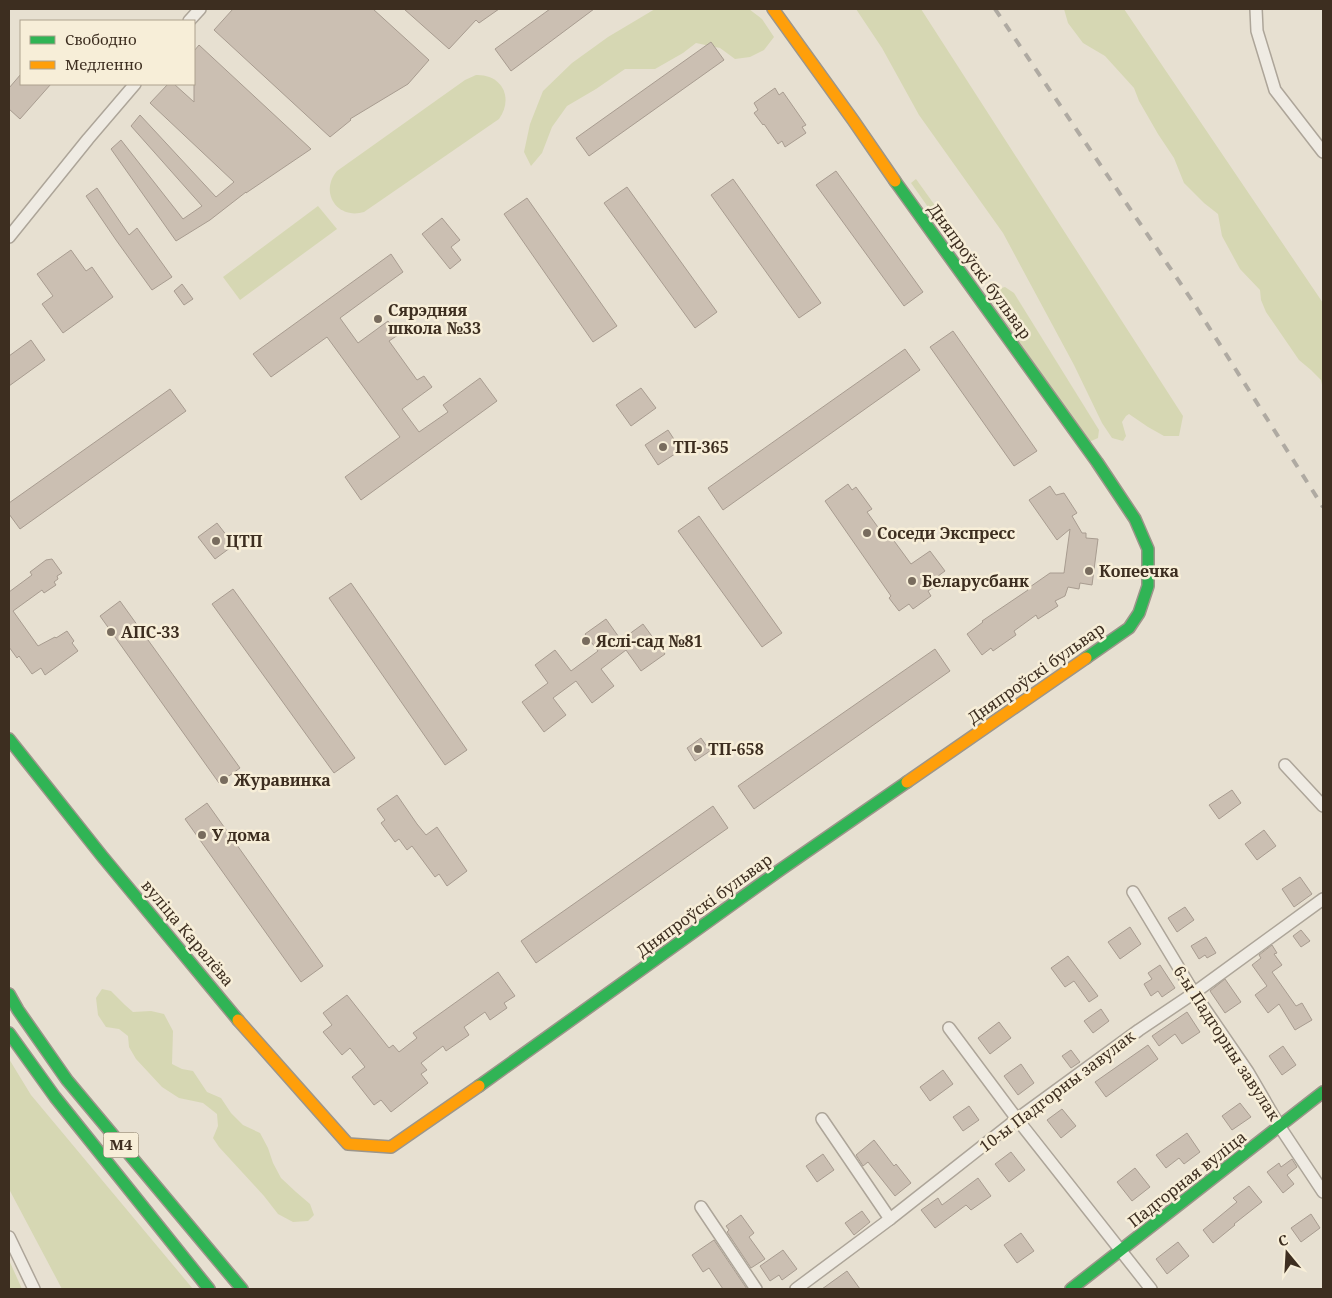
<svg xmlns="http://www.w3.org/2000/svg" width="1332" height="1298" viewBox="0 0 1332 1298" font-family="'Noto Serif',serif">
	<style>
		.green { fill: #d6d7b3 }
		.building { fill: #cbbfb2; stroke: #a89c90 }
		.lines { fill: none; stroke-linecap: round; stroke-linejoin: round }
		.street-casing { stroke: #ada599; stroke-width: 14 }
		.fast-casing { stroke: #9c958a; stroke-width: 14 }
		.slow-casing { stroke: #9c958a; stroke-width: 14 }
		.street { stroke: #efebe3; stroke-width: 11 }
		.fast { stroke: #30b455; stroke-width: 11 }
		.slow { stroke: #ff9f0a; stroke-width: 11 }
		.rail { stroke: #afaaa2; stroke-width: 4; stroke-dasharray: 9 9; stroke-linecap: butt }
		.poi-dot { fill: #786c5e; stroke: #f7eed8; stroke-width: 2 }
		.labels { text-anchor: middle; stroke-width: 5; stroke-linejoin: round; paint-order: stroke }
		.shield { fill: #f7eed8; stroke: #756857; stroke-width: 1 }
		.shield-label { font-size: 15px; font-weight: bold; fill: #3d2e20 }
		.street-label { font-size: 16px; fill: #3d2e20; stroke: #f7eed8 }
		.poi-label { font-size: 16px; font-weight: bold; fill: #3d2e20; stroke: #f7eed8; text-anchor: start }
	</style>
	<rect width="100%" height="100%" fill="#e7e0d1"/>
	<g class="green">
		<polygon points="655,9 749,9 762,19 774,37 764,50 750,57 735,59 720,48 696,43 683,53 655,69 625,69 596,89 567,106 552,127 542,153 531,166 524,152 530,124 543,91 572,63 608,37"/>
		<polygon points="856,9 921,9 1183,416 1179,436 1164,436 1148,427 1129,414 1126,416 1122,422 1126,436 1123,441 1112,438 1102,423 1074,365 1003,233 919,115 882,48"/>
		<polygon points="1064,9 1124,9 1323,303 1323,390 1321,380 1311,370 1299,360 1266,312 1261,300 1260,290 1240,269 1222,236 1218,214 1204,203 1184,183 1174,158 1158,134 1139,101 1134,88 1105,56 1083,43 1068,23"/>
		<path d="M476 75C502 74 514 98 499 119L364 212C337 220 319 192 337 171L465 80Z"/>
		<polygon points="916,179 964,246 957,248 911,183"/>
		<polygon points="318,206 337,229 240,300 223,277"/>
		<polygon points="1005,287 1014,293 1099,430 1098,438 1089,442 991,301 994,290"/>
		<polygon points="102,989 111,991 125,1005 133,1012 151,1011 164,1014 173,1031 172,1064 182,1069 193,1071 207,1092 221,1098 231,1113 243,1125 260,1133 268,1148 273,1163 281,1178 296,1192 310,1204 314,1215 308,1221 293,1222 278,1214 264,1196 219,1147 213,1138 218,1126 217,1114 203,1103 179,1098 162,1087 136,1059 129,1047 128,1036 119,1029 106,1027 98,1015 96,998"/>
		<polygon points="9,1059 31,1095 193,1289 62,1289 9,1189"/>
		<polygon points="9,1260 22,1289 9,1289"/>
	</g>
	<g class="building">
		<polygon points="233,9 373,9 429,60 408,84 350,119 351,120 330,137 214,30"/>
		<polygon points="404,9 499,9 479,23 476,20 449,49"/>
		<polygon points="550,9 594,9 511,71 495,49"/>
		<polygon points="711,42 724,60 589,156 576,138"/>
		<polygon points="199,45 311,149 246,193 246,192 210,220 176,241 111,149 121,140 183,219 202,206 131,126 140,115 216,197 234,182 150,103 168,84 174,84 194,102 194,51"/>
		<polygon points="21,74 21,84 51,84 20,119 9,109 9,88"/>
		<polygon points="775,88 779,95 783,92 806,125 802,127 806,133 785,147 782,141 778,144 764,124 763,125 754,113 758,110 754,103"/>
		<polygon points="836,171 923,292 904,306 816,185"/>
		<polygon points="733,179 821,303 799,318 711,195"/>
		<polygon points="627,187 717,312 695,328 604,203"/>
		<polygon points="97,188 129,235 137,228 172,277 152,290 116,240 86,196"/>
		<polygon points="527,198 617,326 593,342 504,214"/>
		<polygon points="442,218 460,240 451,247 461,260 450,269 422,234"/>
		<polygon points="71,250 86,271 92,267 113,297 63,333 42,304 53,296 37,274"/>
		<polygon points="391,254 403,272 340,318 358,343 388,321 398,335 389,341 417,380 424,376 432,387 402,409 419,432 448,412 443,405 480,378 497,401 361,500 345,477 400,437 327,337 271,377 253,354"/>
		<polygon points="182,284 193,299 184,305 174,291"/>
		<polygon points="953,331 1037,451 1014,466 930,347"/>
		<polygon points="31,340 45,360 9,386 9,356"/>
		<polygon points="905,349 920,370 723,510 708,488"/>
		<polygon points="641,388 656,408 631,426 616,405"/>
		<polygon points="170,389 186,411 20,529 9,514 9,503"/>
		<polygon points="668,430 681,450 658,465 645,445"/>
		<polygon points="848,484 852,490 856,487 872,509 867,512 885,537 889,534 911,564 930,551 945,571 934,579 938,584 928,591 931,596 913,609 909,604 899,611 889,598 891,596 825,501"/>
		<polygon points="1050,486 1056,495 1064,493 1077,513 1072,516 1082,533 1086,533 1086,538 1098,539 1092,585 1080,583 1079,589 1068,587 1065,596 1055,601 1058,606 1038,619 1036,615 1014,631 1016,635 993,651 991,648 982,655 967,634 983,622 982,621 1028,590 1027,589 1050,573 1064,573 1070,529 1057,540 1029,500"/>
		<polygon points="699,516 782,633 762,647 678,531"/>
		<polygon points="217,523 234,545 215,559 198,537"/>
		<polygon points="52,559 62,573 57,576 58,579 54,582 56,585 44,593 42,590 13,611 38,646 55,637 56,638 67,631 74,641 72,643 78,651 45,675 41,668 32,674 19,656 17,658 9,647 9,592 32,575 30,572 46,560"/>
		<polygon points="351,583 467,750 445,765 329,598"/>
		<polygon points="233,589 355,758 334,773 212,604"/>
		<polygon points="120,601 240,768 219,783 100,616"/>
		<polygon points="606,619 621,640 643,624 665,654 641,671 626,650 601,669 614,686 592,703 576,681 553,698 566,715 544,732 522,702 548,683 535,665 555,650 571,671 598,651 585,634"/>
		<polygon points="935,649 950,671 754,809 738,786"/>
		<polygon points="701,738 710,751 695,761 687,748"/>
		<polygon points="1232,790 1241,803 1219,819 1209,805"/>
		<polygon points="397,795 417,824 426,835 437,827 467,871 447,886 439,874 435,877 412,846 407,850 399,839 395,842 381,823 385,820 377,809"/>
		<polygon points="207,803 323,966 301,982 185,819"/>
		<polygon points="713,806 728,828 536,963 521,941"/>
		<polygon points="1264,830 1276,846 1257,860 1245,844"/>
		<polygon points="1300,877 1312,894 1294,907 1282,889"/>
		<polygon points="1185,907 1194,920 1177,932 1168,918"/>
		<polygon points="1130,927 1141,944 1120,959 1108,942"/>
		<polygon points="1301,930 1310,941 1301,947 1293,936"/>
		<polygon points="1206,937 1216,953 1207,958 1205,955 1199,959 1191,946"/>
		<polygon points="1272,945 1277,953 1274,954 1282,965 1272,972 1296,1006 1302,1003 1312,1020 1295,1030 1279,1004 1268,1013 1255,995 1267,986 1252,965 1261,958 1259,955"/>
		<polygon points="1068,956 1098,996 1089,1002 1074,981 1065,987 1051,968"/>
		<polygon points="1160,965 1175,988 1162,997 1158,991 1151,996 1144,984 1152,979 1148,973"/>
		<polygon points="498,972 515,996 504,1003 507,1008 490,1020 485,1012 464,1027 469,1035 446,1051 443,1046 421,1063 427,1070 421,1074 428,1083 391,1112 381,1100 374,1105 352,1077 365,1067 350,1048 342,1055 323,1032 332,1025 323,1013 347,995 389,1048 393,1045 399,1052 417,1038 413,1033"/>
		<polygon points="1225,979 1241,1002 1225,1013 1210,991"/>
		<polygon points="1101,1009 1109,1021 1093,1033 1084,1021"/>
		<polygon points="1187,1012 1200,1032 1182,1044 1175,1034 1159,1046 1152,1036"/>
		<polygon points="999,1022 1011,1038 990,1054 978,1038"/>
		<polygon points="1148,1045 1158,1059 1106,1097 1095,1082"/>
		<polygon points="1283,1046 1296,1065 1282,1075 1269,1056"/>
		<polygon points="1071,1050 1080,1062 1071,1068 1062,1056"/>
		<polygon points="1021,1064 1034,1083 1018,1095 1004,1076"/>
		<polygon points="943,1070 953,1084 930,1101 920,1087"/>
		<polygon points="1240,1103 1251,1117 1232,1130 1222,1116"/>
		<polygon points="969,1106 979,1120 963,1131 953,1117"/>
		<polygon points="1062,1109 1076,1126 1061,1138 1047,1120"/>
		<polygon points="1187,1133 1200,1152 1184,1164 1179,1158 1166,1168 1156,1155"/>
		<polygon points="874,1140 894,1166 896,1164 911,1183 895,1196 868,1162 863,1166 856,1155"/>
		<polygon points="1011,1152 1025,1170 1009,1182 995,1164"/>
		<polygon points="823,1154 834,1170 817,1182 806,1166"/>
		<polygon points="1292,1159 1297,1167 1287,1175 1294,1184 1283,1193 1267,1172 1279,1163 1281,1167"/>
		<polygon points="1135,1168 1150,1187 1132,1201 1117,1182"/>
		<polygon points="978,1178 991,1196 971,1210 966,1205 935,1228 921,1210 938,1198 942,1205"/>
		<polygon points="1249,1186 1262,1202 1234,1224 1235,1225 1213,1243 1203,1230 1237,1202 1233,1198"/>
		<polygon points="862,1211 870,1222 854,1235 845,1223"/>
		<polygon points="1311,1214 1320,1228 1301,1242 1291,1228"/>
		<polygon points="741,1215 754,1233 749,1237 765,1259 751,1268 727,1232 729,1230 726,1226"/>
		<polygon points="1021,1233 1034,1251 1017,1263 1004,1245"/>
		<polygon points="714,1240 747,1289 723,1289 709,1268 703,1272 692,1255"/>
		<polygon points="1178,1242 1189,1256 1167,1274 1156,1259"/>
		<polygon points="783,1250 797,1269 782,1280 779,1275 770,1281 760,1266"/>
		<polygon points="847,1271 860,1289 822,1289"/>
	</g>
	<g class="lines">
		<defs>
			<g id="street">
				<polyline points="1256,9 1257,31 1275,90 1323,152"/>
				<polyline points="189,21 200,9"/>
				<polyline points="9,237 88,139 135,84"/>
				<polyline points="1285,765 1323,806"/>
				<polyline points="1133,892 1194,993 1248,1072 1280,1127 1323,1192"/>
				<polyline points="949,1028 1017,1119 1151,1289"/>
				<polyline points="822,1119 890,1219"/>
				<polyline points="701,1207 756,1289"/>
				<polyline points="9,1237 34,1289"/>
				<polyline points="796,1289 890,1219 1017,1119 1139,1030 1194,993 1323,899"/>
			</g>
			<g id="fast">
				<polyline points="895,181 1097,462 1135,519 1148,549 1148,586 1139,613 1129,628 1086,658"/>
				<polyline points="9,739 102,856 238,1020"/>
				<polyline points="9,994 18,1010 67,1080 242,1289"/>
				<polyline points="9,1033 55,1097 209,1289"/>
				<polyline points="479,1086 780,870 907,782"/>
				<polyline points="1071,1289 1323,1092"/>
			</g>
			<g id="slow">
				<polyline points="773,9 853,120 895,181"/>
				<polyline points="907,782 1086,658"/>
				<polyline points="238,1020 348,1144 391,1147 479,1086"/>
			</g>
		</defs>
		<use href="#street" class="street-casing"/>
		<use href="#fast" class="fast-casing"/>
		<use href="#slow" class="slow-casing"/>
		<use href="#street" class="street"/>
		<use href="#fast" class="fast"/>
		<use href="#slow" class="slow"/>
		<polyline class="rail" points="995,9 1191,299 1323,507"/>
	</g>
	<g class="poi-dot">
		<circle cx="378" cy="319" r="5"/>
		<circle cx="663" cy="447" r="5"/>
		<circle cx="867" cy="533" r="5"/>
		<circle cx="216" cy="541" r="5"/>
		<circle cx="1089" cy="571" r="5"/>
		<circle cx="912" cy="581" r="5"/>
		<circle cx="111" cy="632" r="5"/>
		<circle cx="586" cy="641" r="5"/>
		<circle cx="698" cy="749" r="5"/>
		<circle cx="224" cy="780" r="5"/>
		<circle cx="202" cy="835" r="5"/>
	</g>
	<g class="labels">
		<rect class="shield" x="103.5" y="1132.5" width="35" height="25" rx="4"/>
		<g class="shield-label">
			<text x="121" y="1150">М4</text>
		</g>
		<g class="street-label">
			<text transform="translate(980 271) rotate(54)" y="6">Дняпроўскі бульвар</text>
			<text transform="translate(1036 673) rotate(-35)" y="6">Дняпроўскі бульвар</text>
			<text transform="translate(704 905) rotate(-36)" y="6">Дняпроўскі бульвар</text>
			<text transform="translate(188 933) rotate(50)" y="6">вуліца Каралёва</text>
			<text transform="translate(1227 1043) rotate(57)" y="6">6-ы Падгорны завулак</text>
			<text transform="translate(1057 1091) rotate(-37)" y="6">10-ы Падгорны завулак</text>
			<text transform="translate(1187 1179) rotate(-38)" y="6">Падгорная вуліца</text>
		</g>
		<g class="poi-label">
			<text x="388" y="316">Сярэдняя<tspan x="388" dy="18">школа №33</tspan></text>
			<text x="673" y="453">ТП-365</text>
			<text x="877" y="539">Соседи Экспресс</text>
			<text x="226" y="547">ЦТП</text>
			<text x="1099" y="577">Копеечка</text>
			<text x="922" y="587">Беларусбанк</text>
			<text x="121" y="638">АПС-33</text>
			<text x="596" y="647">Яслі-сад №81</text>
			<text x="708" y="755">ТП-658</text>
			<text x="234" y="786">Журавинка</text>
			<text x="212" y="841">У дома</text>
		</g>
	</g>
	<rect width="1332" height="1298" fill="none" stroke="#3d2e20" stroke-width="20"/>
	<rect x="20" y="20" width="175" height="65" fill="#f7eed8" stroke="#ada18e"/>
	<rect x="30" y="36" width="25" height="8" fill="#30b455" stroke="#ada18e"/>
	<text x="65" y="45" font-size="15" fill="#3d2e20">Свободно</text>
	<rect x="30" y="61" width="25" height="8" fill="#ff9f0a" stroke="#ada18e"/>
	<text x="65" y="70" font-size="15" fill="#3d2e20">Медленно</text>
	<g transform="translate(1287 1253) rotate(342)" stroke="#f7eed8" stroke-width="4" paint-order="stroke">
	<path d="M0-4L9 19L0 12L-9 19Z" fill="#3d2e20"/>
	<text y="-8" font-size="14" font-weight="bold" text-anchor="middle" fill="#3d2e20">С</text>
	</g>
</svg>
